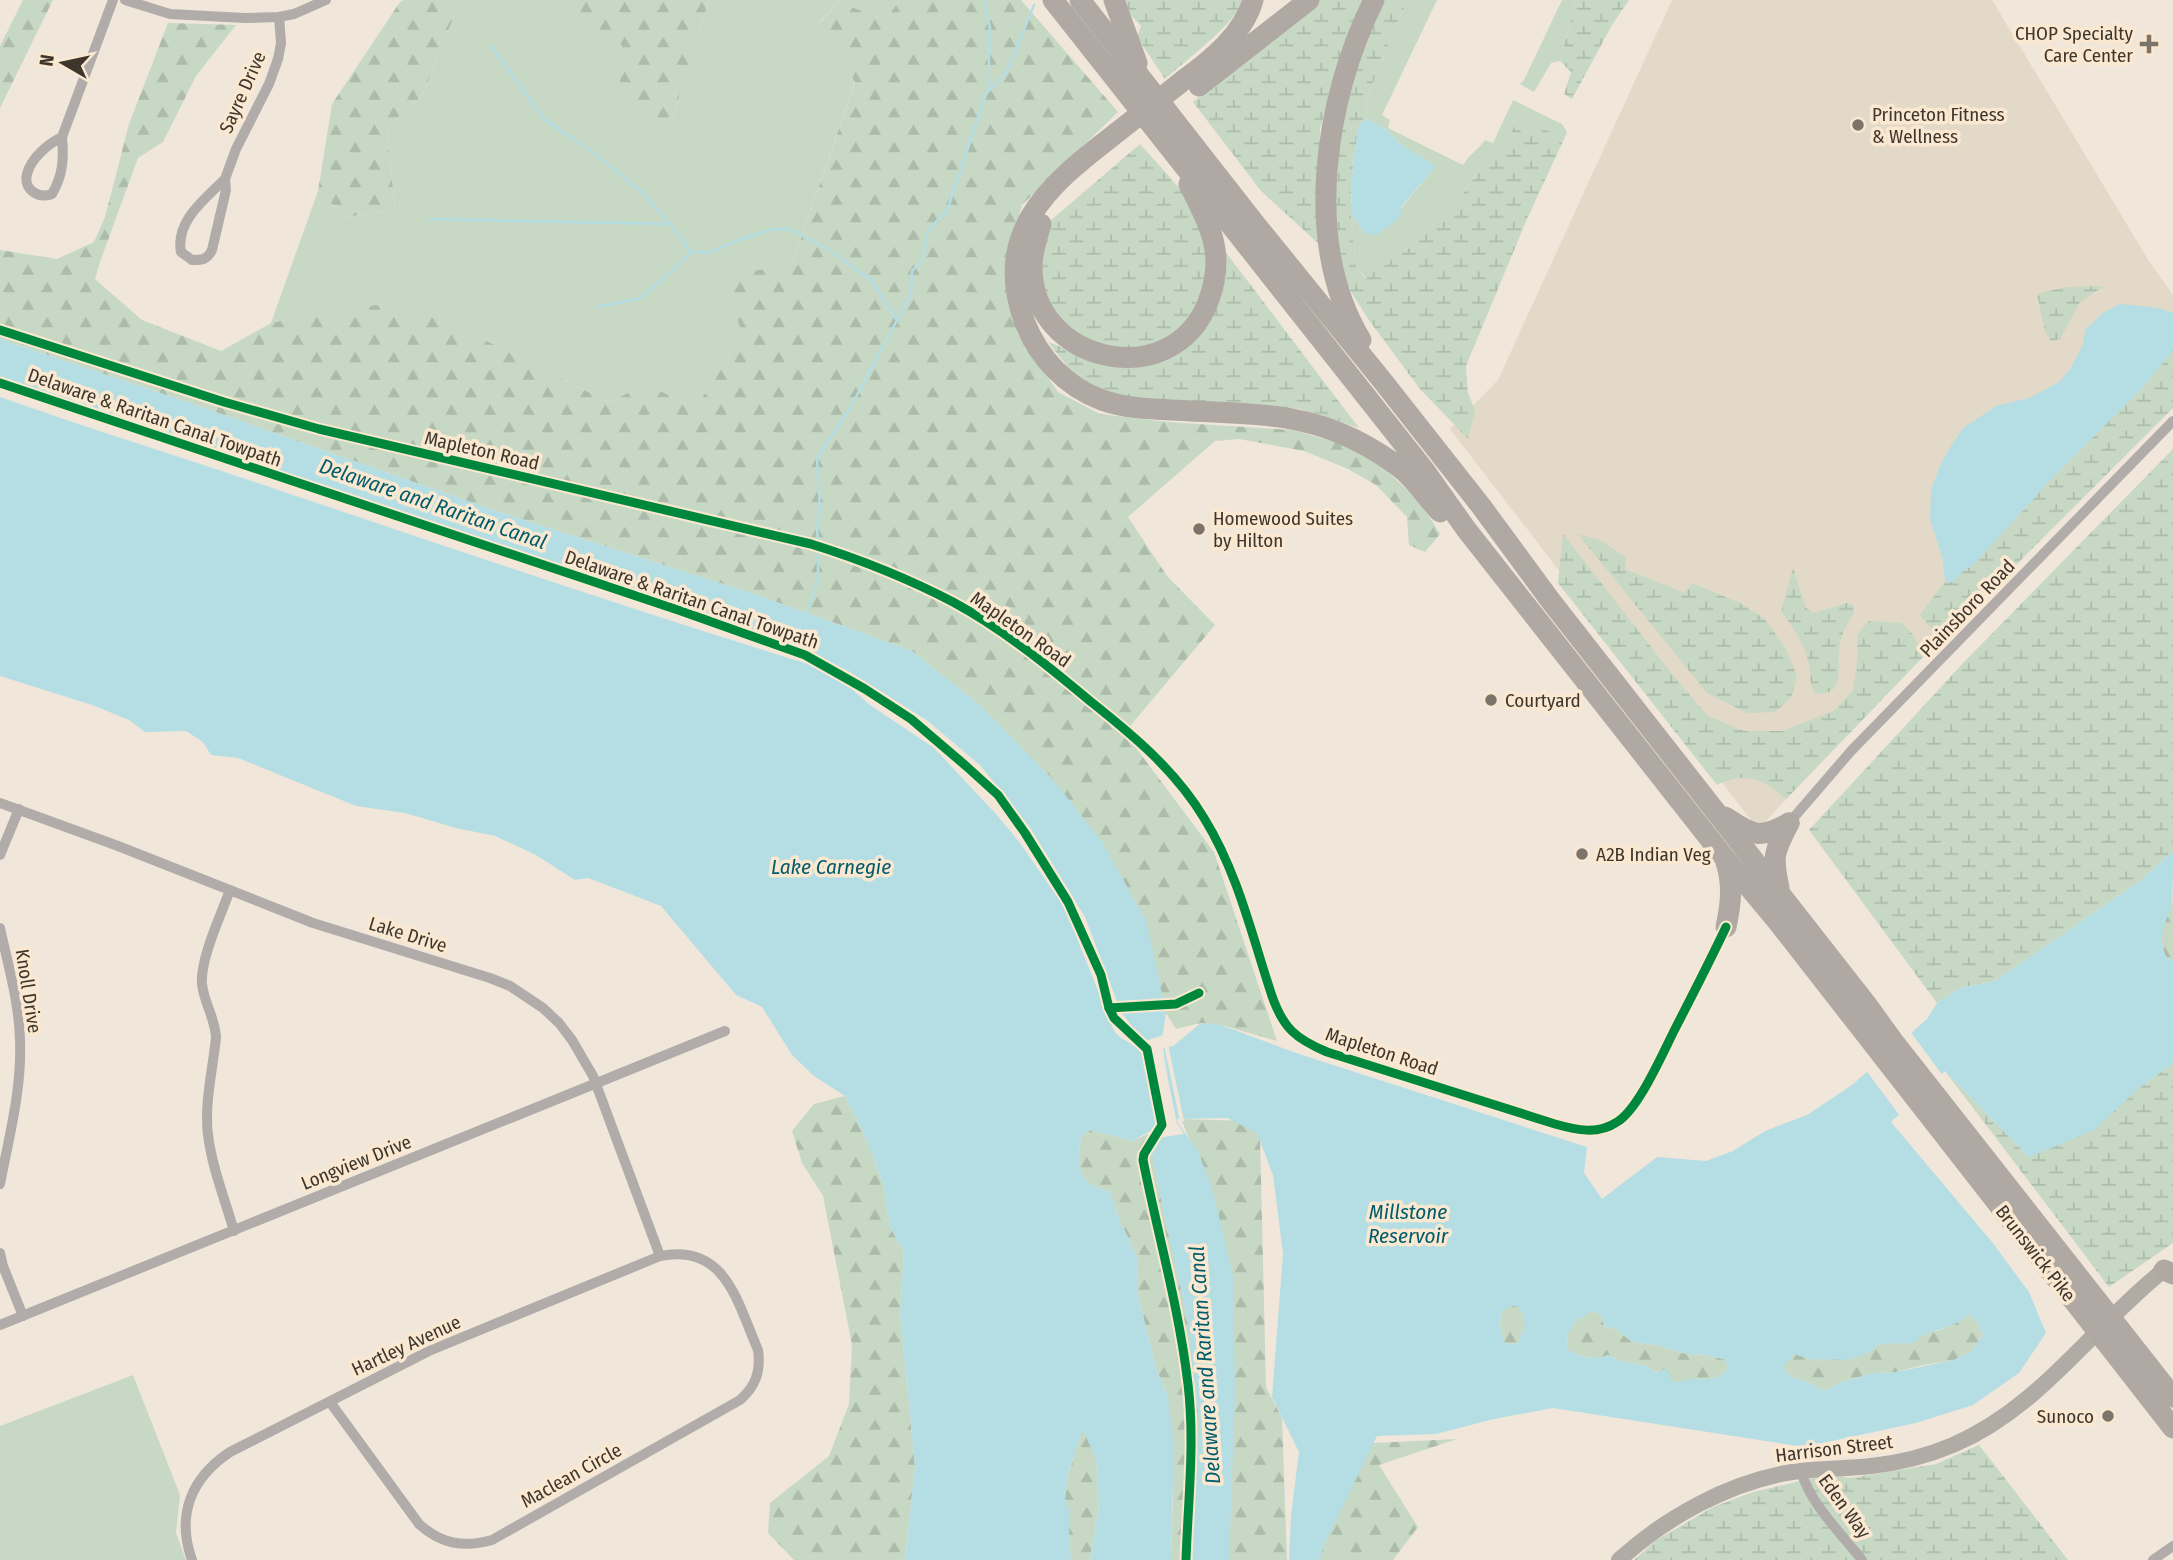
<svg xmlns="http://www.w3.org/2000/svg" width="2173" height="1560" viewBox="0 0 2173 1560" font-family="'Fira Sans Condensed',sans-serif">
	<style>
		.medical { fill: #e2d9c8 }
		.green { fill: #c7d9c5 }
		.forest { fill: url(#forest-firs) }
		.wetland { fill: url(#wetland-marsh) }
		.water { fill: #b5dee4; fill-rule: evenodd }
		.pier { fill: #f0e7da }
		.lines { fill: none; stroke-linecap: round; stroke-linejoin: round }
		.stream { stroke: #b5dee4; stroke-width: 2.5 }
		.street { stroke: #b1aca9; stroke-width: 10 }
		.secondary { stroke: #b1aba6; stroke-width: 16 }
		.highway { stroke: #afa8a3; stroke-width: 21 }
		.cycleway-casing { stroke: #fae8d0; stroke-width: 13 }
		.cycleway { stroke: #00873e; stroke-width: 9 }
		.poi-dot { fill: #7c746a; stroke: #fae8d0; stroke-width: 2.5 }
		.labels { text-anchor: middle; stroke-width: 7; stroke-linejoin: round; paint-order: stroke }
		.poi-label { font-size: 19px; fill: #3e362d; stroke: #fae8d0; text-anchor: start }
		.street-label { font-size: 19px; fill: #3e362d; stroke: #fae8d0 }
		.water-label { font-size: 21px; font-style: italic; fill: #005c6c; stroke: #fae8d0 }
	</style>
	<defs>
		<pattern id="forest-firs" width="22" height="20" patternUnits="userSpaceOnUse" patternTransform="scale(1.75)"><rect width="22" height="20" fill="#c7d9c5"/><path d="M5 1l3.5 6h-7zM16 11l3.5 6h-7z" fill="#acbbaa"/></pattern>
		<pattern id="wetland-marsh" width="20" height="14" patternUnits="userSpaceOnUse" patternTransform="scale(1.75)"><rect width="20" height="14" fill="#c7d9c5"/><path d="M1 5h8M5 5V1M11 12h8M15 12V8" fill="none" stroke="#acbbaa"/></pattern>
	</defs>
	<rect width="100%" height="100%" fill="#f0e7da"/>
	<polygon class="medical" points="1672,0 1992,0 2147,258 2173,295 2173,395 1758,829 1450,429 1498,380"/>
	<g class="green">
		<polygon points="462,0 553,0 623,45 671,123 709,0 900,0 885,20 839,2 820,21 855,81 792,265 743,334 695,409 645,383 610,403 447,321 271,323 318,191 346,217 395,210 387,127 422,96 460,1"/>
		<path d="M1410 0H1437L1382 115 1390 120 1388 128 1463 165C1469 155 1478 150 1485 140L1493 143 1513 100 1562 124 1567 132 1565 137 1518 121 1504 146 1488 157 1459 200 1408 249 1366 278 1356 267 1351 213 1365 234 1401 208 1436 166 1400 144 1387 130 1366 118 1367 98 1402 11Z"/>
		<polygon points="1562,0 1576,0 1560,61 1551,63 1534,92 1520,84 1524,80"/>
		<polygon points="133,1375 180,1495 176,1533 186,1560 0,1560 0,1426"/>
	</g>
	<g class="forest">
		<polygon points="23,0 53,0 0,108 0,46"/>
		<polygon points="404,0 462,0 460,1 422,96 387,127 395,210 346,217 318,191 332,104 400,2"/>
		<polygon points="553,0 709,0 671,123 619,103 622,45"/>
		<polygon points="900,0 1021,0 1118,112 1022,205 1005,271 1017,333 1058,392 1100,414 1168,422 1293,430 1343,444 1385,469 1421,503 1440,534 1425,552 1409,545 1407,517 1376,485 1348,469 1304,451 1239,439 1215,441 1128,517 1167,576 1215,625 1131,725 1136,748 1214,852 1277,1041 1221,1025 1201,1023 1176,1029 1166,1013 1161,994 1054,781 981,706 912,651 760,596 496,511 187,402 0,339 0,250 57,259 94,242 105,217 129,124 168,23 236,25 196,76 163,142 138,158 100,262 95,279 142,320 221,351 271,323 376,305 447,321 610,403 645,383 695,409 743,334 719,276 792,265 855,82 820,22 839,2 885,20"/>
		<path d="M2173 901V960L2166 957C2157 936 2164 922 2173 901Z"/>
		<polygon points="845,1096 865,1136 883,1184 890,1227 904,1252 900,1313 915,1466 905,1560 794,1560 768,1533 770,1503 829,1456 849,1404 852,1345 823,1196 802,1163 792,1131 814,1104"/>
		<path d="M1181 1119 1249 1121 1260 1136 1266 1387 1282 1418 1287 1560H1171L1173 1496 1168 1397 1156 1368 1137 1292 1138 1259 1120 1221 1110 1192C1075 1182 1077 1168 1081 1136L1091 1130 1132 1141 1148 1134 1156 1150 1191 1143Z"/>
		<path d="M1517 1305C1529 1318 1525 1328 1518 1343L1508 1344 1503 1341 1500 1324 1502 1309Z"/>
		<path d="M1590 1311 1600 1314 1605 1327 1616 1329 1632 1342 1656 1345 1687 1354 1706 1355 1724 1359 1729 1368C1712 1387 1696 1375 1673 1383L1647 1366 1624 1362 1608 1355C1596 1361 1578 1357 1567 1349L1568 1333 1576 1320 1584 1317Z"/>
		<polygon points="1970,1314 1978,1324 1983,1335 1972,1351 1954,1360 1924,1365 1896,1372 1875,1373 1855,1378 1839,1383 1824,1391 1808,1382 1791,1377 1783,1367 1794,1353 1809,1359 1867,1353 1880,1344 1891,1343 1940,1330"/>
		<polygon points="1083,1429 1096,1459 1099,1505 1090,1560 1071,1560 1065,1499 1068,1473"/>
		<polygon points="1457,1439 1379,1465 1418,1527 1393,1560 1304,1560 1373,1443"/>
	</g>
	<g class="wetland">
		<path d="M1120 0H1244C1239 20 1183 63 1165 79L1137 37 1141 26 1121 5Z"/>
		<polygon points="1316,0 1364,0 1320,128 1319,244 1261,191 1193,102"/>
		<polygon points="1383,0 1410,0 1402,11 1367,98 1366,118 1358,127 1352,175 1351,213 1356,267 1365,278 1408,249 1459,200 1488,157 1504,145 1518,120 1565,137 1527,219 1466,366 1468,393 1475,410 1468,439 1420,389 1368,319 1350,290 1338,258 1333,219 1337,157 1344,107 1365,38"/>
		<polygon points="1576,0 1629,0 1612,25 1572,99 1564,94 1571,72 1560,61"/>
		<polygon points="1140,144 1183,192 1206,241 1205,283 1181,335 1125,352 1084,343 1052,310 1039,270 1050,221"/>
		<polygon points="1218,242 1359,428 1300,409 1121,396 1077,379 1048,342 1115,367 1161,362 1200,332"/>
		<polygon points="2104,286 2080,302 2060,339 2051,341 2045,331 2037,294 2066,287"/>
		<polygon points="2173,350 2173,408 1941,640 1920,615 1945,581 1953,582 1962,572 1973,565 2055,475 2145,385"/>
		<polygon points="2173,449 2173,851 2140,881 1995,981 1960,988 1937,1003 1809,830 1965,661"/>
		<path d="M1563 534 1676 679 1708 716 1744 731H1782L1834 711 1853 690 1857 662 1858 633 1869 621 1902 623 1914 636 1923 657 1786 799C1764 779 1745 771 1717 785L1558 583Z"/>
		<polygon points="1578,534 1600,540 1627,558 1625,569 1685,593 1692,583 1740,603 1765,619 1786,649 1797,677 1791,698 1775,712 1747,713 1707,693"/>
		<path d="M1793 568 1806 608 1814 613 1846 603 1853 605 1854 613C1848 623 1842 632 1840 644 1836 663 1847 699 1815 693 1809 684 1811 675 1809 665 1805 644 1793 628 1781 611Z"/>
		<polygon points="2173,1063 2173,1243 2109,1287 1945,1071 2029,1157 2138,1089"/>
		<polygon points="1979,1445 2068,1560 1634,1560 1655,1541 1713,1507 1753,1492 1830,1474 1850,1478 1936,1464"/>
	</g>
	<g class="water">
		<polygon points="1366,118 1387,130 1400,144 1436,166 1401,207 1400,218 1376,235 1365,234 1351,213 1352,175 1358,127"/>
		<polygon points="2120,304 2159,308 2173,313 2173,350 2145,385 2055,475 1973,565 1962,572 1953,582 1945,581 1943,560 1930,519 1931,490 1941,463 1951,446 1963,428 1996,406 2029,398 2059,382 2070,369 2082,347 2086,329 2104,312"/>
		<path d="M0 339 187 402 496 511 760 596 912 651 981 706 1054 781 1103 843 1147 923 1166 1013 1161 1046 1168 1078 1163 1048 1173 1046 1201 1023 1221 1025 1296 1053 1587 1147 1584 1173 1602 1199 1657 1157 1706 1161 1733 1151 1765 1131 1807 1115 1852 1085 1927 1019 1937 1003 1960 988 1995 981 2140 881 2173 851C2173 866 2173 887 2172 902 2166 926 2156 933 2166 957L2173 960V1063L2138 1089 2094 1130 2029 1157 1945 1071 1891 1122 1992 1242 2029 1292 2046 1333 2019 1373 1973 1405 1916 1423 1804 1447 1553 1408 1494 1419 1436 1434 1377 1436 1326 1541 1319 1560H1289L1291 1515 1299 1452 1272 1397 1283 1254 1273 1175 1257 1133 1227 1118 1177 1119 1178 1123 1198 1151 1214 1195 1233 1277 1235 1394 1229 1560H1192L1199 1422 1186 1312 1165 1220 1151 1149 1165 1125 1148 1048 1121 1012 1085 917 1031 829 981 766 928 721 850 672 801 647 0 378ZM1516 1305C1529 1317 1525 1328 1518 1343L1508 1344 1503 1341 1500 1324 1502 1310ZM1590 1311 1600 1314 1605 1327 1616 1329 1632 1342 1656 1345 1687 1354 1706 1355 1724 1359 1729 1368C1712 1387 1696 1374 1673 1383L1666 1368 1657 1373 1647 1366 1624 1362 1608 1355C1595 1361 1578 1357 1567 1349L1568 1333 1576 1320 1584 1317ZM1970 1314 1978 1324 1983 1335 1972 1351 1954 1360 1896 1372 1875 1373 1855 1378 1839 1383 1824 1391 1808 1382 1791 1377 1783 1367 1794 1354 1809 1359 1848 1360 1867 1353 1880 1344 1913 1343C1930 1327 1950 1332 1970 1314Z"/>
		<path d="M0 397C93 430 188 459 281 491 455 549 629 609 805 663L839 678 870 705 934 748 995 813 1020 843 1065 908 1114 1031 1121 1038 1144 1051 1160 1126 1132 1141 1091 1130 1081 1136C1077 1168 1075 1182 1110 1192L1120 1221 1138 1259 1137 1292 1156 1368 1168 1397 1174 1445 1171 1560H1090L1099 1506 1096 1459 1083 1430 1068 1473 1065 1499 1070 1512 1069 1538 1071 1560H905L915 1466 900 1313 904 1252 890 1227 883 1184 865 1136 845 1096 814 1076 792 1055 762 1007 736 995 661 906 588 878 575 880 536 855 495 836 456 828 405 813 356 806 238 758 211 755 203 742 186 731 145 732 129 720 92 705 0 676Z"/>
	</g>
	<g class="pier">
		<polygon points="1909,1030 1944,1077 1900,1116 1865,1069"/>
		<polygon points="1163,1035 1161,1046 1177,1123 1184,1134 1157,1138 1155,1135 1156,1133 1154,1134 1160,1125 1144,1050 1140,1045 1142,1046 1141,1045 1143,1042"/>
		<polygon points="1168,1044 1184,1121 1180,1122 1164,1045"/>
	</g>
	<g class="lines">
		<g class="stream">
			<polyline points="984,0 990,28 988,91"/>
			<polyline points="491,46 545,120 590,150 643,193 670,224"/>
			<polyline points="429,219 670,224 691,252 709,253 738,240 774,229 793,230 834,253 871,280 896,319"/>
			<polyline points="596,307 638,299 662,280 690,253"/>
			<polyline points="818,542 817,529 820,510 817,458 850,408 911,294 912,271 922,260 928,230 947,211 986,94 1006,73 1034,5"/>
			<polyline points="807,614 818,578 818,549"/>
		</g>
		<g class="street">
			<polyline points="125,0 170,14 245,18 279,17 294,14 326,0"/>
			<path d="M62 137C48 144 31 158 27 174 23 190 39 199 52 194 63 175 64 159 62 137L113 0"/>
			<path d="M225 179C206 198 175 221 181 252L192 260C202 260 207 260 212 250L226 190 225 179 236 149 269 84 278 59 281 43 279 17"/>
			<path d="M0 330 224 402 319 429 811 544C859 559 907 578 953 602 1003 629 1047 665 1090 701 1134 736 1175 770 1204 818 1238 873 1252 936 1272 996 1283 1028 1296 1039 1327 1052L1555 1124C1576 1130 1598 1135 1617 1122 1639 1109 1663 1052 1676 1027 1693 994 1710 961 1726 927"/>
			<polyline points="0,803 118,846 313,923 490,978 510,986 543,1008 559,1023 572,1040 593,1076 660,1256"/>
			<polyline points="1789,823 1851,751 2173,421"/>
			<polyline points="0,855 19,809"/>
			<path d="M230 890C221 915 200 959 202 984 204 1003 215 1018 216 1037 213 1069 204 1104 208 1135 212 1167 225 1200 234 1231"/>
			<path d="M0 928C8 965 19 1002 20 1040 22 1089 9 1137 0 1184"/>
			<polyline points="0,1253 3,1266 23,1316"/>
			<polyline points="0,1325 725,1031"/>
			<path d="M1801 1471C1810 1504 1841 1533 1862 1560"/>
			<path d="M192 1560C176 1515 191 1478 230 1452L429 1351 660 1256C726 1243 737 1302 758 1350 761 1371 756 1386 740 1400L492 1540C464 1548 441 1544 419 1524L330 1402"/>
			<polyline points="2153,1560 2173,1546"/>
		</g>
		<path class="secondary" d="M1619 1560C1665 1518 1729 1482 1792 1472 1818 1468 1845 1469 1871 1466 1899 1463 1927 1456 1953 1445 2040 1408 2092 1327 2164 1270"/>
		<g class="highway">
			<polyline points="1053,0 1425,471 1466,529 1724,857 1778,922 2173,1428"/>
			<polyline points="1080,0 1256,225 1381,379 1481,506 1550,600 1867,1005 1893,1041 2173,1397"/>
			<polyline points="1114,0 1137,63"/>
			<path d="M1253 0C1244 33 1212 59 1185 79 1160 99 1135 118 1110 138 1046 187 992 235 1025 323 1039 358 1066 387 1102 400 1130 410 1161 409 1191 411 1257 414 1311 413 1370 448 1382 455 1395 463 1405 472 1418 484 1428 499 1440 512"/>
			<polyline points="1199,86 1309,0"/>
			<path d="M1041 224C1037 238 1032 251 1032 266 1031 363 1172 395 1208 302 1215 284 1218 263 1214 244 1210 223 1198 203 1189 184"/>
			<path d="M1361 340C1302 242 1325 98 1374 0"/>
			<path d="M1725 817C1753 835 1758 840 1789 823"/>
			<path d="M1726 862C1733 885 1731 904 1726 927"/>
			<path d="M1779 888C1772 855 1774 852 1789 823"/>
			<polyline points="2164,1270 2173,1274"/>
		</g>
		<defs>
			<g id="cycleway">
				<path d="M0 330 224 402 319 429 811 544C859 559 907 578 953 602 1003 629 1047 665 1090 701 1134 736 1175 770 1204 818 1238 873 1252 936 1272 996 1283 1028 1296 1039 1327 1052L1555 1124C1576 1130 1598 1135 1617 1122 1639 1109 1663 1052 1676 1027 1693 994 1710 961 1726 927"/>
				<path d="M0 383 681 611 805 655 865 689 911 719 966 766 998 795 1025 833 1068 902 1101 975 1109 1008 1114 1018 1147 1049 1162 1125 1144 1154 1143 1160C1158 1235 1179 1308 1188 1384 1195 1443 1188 1501 1186 1560"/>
				<polyline points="1109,1008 1176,1004 1199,993"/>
			</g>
		</defs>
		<use href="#cycleway" class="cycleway-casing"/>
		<use href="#cycleway" class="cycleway"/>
	</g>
	<g class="poi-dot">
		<path d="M2145.5 33.5h7v7h7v7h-7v7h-7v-7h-7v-7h7z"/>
		<circle cx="1858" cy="125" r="7"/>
		<circle cx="1199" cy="529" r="7"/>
		<circle cx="1491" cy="700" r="7"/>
		<circle cx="1582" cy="854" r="7"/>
		<circle cx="2108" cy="1416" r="7"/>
	</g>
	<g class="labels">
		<g class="poi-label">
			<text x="2133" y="40" text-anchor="end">CHOP Specialty<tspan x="2133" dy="22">Care Center</tspan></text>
			<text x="1872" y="121">Princeton Fitness<tspan x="1872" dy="22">&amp; Wellness</tspan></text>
			<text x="1213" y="525">Homewood Suites<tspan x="1213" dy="22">by Hilton</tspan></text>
			<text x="1505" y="707">Courtyard</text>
			<text x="1596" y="861">A2B Indian Veg</text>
			<text x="2094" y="1423" text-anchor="end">Sunoco</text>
		</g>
		<g class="street-label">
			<text transform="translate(242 92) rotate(-66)" y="7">Sayre Drive</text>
			<text transform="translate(155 417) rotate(19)" y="7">Delaware &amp; Raritan Canal Towpath</text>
			<text transform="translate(482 450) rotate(13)" y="7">Mapleton Road</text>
			<text transform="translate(692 599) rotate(19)" y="7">Delaware &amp; Raritan Canal Towpath</text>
			<text transform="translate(1967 608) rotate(-46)" y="7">Plainsboro Road</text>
			<text transform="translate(1021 629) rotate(35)" y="7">Mapleton Road</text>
			<text transform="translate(408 934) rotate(17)" y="7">Lake Drive</text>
			<text transform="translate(29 991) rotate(81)" y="7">Knoll Drive</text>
			<text transform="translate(1382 1051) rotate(18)" y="7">Mapleton Road</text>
			<text transform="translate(356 1162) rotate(-22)" y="7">Longview Drive</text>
			<text transform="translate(2036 1253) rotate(52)" y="7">Brunswick Pike</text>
			<text transform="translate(406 1345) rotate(-25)" y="7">Hartley Avenue</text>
			<text transform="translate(1834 1448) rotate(-7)" y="7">Harrison Street</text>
			<text transform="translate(571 1475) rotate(-29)" y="7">Maclean Circle</text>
			<text transform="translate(1845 1506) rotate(54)" y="7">Eden Way</text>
		</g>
		<g class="water-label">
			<text transform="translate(433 504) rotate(19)" y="7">Delaware and Raritan Canal</text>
			<text x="831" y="874">Lake Carnegie</text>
			<text x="1408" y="1219">Millstone<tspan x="1408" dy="24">Reservoir</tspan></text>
			<text transform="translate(1205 1365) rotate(-94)" y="7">Delaware and Raritan Canal</text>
		</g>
	</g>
	<g transform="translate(63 63) rotate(279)" stroke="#fae8d0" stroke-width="5" paint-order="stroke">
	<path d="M0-5L12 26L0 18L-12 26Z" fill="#3e362d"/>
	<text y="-10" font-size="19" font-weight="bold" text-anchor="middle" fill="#3e362d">N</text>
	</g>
</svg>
